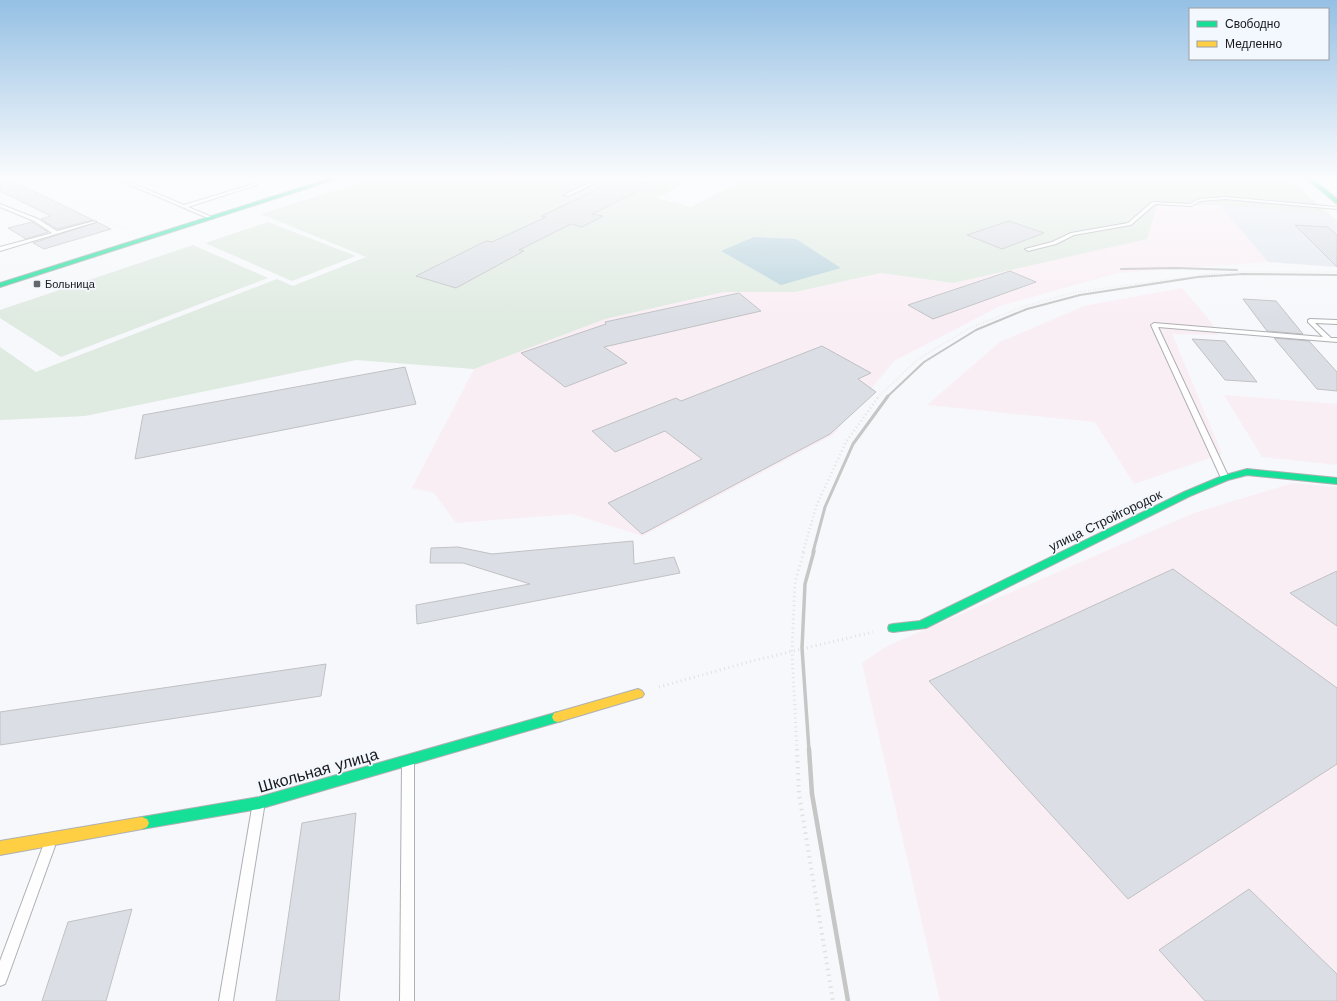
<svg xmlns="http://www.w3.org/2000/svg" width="1337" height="1001" viewBox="0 0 1337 1001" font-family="'Work Sans',sans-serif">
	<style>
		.built { fill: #e4e9f1 }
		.industrial { fill: #faeef5 }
		.green { fill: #dfeae1 }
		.water { fill: #b9d3dd }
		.building { fill: #dbdfe5; stroke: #c0c1c3 }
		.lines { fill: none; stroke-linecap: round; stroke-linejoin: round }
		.lane-casing { stroke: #aeb0b3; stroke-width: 2 }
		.fast-casing { stroke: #aeb0b3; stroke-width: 2 }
		.slow-casing { stroke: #aeb0b3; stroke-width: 2 }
		.path-far4 { stroke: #e1e1e2; stroke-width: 1.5; stroke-dasharray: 0.5 2; stroke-linecap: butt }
		.path-far3 { stroke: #e1e1e2; stroke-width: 2; stroke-dasharray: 0.5 2; stroke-linecap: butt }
		.path-far2 { stroke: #e1e1e2; stroke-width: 2.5; stroke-dasharray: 1 3; stroke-linecap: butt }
		.path-far1 { stroke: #e1e1e2; stroke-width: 3; stroke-dasharray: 1 3.5; stroke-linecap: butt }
		.path { stroke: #e1e1e2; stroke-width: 4; stroke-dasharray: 1.5 4.5; stroke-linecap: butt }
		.lane { fill: #fefefe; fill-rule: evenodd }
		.fast { fill: #16e098; fill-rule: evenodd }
		.slow { fill: #ffcf43; fill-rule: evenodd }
		.rail-far3 { stroke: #c6c6c6; stroke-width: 2 }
		.rail-far2 { stroke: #c6c6c6; stroke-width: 3 }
		.rail-far1 { stroke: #c6c6c6; stroke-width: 3.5 }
		.rail { stroke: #c6c6c6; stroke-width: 4.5 }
		.poi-dot { fill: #66676a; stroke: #f3f7fe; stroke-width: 1.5 }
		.labels { text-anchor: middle; stroke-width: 3.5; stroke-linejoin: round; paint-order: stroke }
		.far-poi-label { font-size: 11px; fill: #18191c; stroke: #f3f7fe; text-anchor: start }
		.street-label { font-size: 13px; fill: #18191c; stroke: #f3f7fe }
		.near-street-label { font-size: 16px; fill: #18191c; stroke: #f3f7fe }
	</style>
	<rect width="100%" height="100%" fill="#f6f8fb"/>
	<polygon class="built" points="1219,205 1328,213 1337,221 1337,267 1268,262"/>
	<g class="industrial">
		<polygon points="1218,205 1268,262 1117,273 1000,306 894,361 833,435 643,536 572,514 456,523 434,493 412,488 474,369 605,319 724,292 795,292 881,273 953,283 1156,206"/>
		<polygon points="1182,288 1208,318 1219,335 1172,334 1222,454 1134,484 1095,422 927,405 1000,342 1084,306"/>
		<polygon points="1224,395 1337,404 1337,465 1262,457"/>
		<polygon points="1293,483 1337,487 1337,1001 940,1001 862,663 887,646 1194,513"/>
	</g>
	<g class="green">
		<polygon points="374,178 666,178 686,183 657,198 691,207 738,183 721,178 1288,178 1328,213 1219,205 1157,206 1147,239 953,283 881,273 795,292 724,292 605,319 474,369 356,360 85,416 0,420 0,347 36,372 277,279 293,286 366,257 261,214"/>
		<polygon points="268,222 356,256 292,281 205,243"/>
		<polygon points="193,245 268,278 61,357 0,318 0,310"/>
	</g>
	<polygon class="water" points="754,237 796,239 841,268 781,285 721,251"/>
	<g class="building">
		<polygon points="0,178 6,178 93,220 57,229 41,219 51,216 0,191"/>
		<polygon points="623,178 646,183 642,185 647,186 592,214 603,216 582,227 571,224 519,250 524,251 456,288 416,276 486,241 492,242 546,217 541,216"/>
		<polygon points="1009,221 1044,233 1002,249 967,235"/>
		<polygon points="32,222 48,232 26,239 8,228"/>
		<polygon points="97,222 111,229 44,249 33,243"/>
		<polygon points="1295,225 1328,227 1337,235 1337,267"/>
		<polygon points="1010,271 1036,282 933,319 908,305"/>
		<polygon points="739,293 761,311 604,347 627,363 565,387 521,353 606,324 605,322"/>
		<polygon points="1243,299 1276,301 1303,334 1267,331"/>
		<polygon points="1274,338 1309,341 1337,372 1337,391 1317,389"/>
		<polygon points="1192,339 1225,341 1257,382 1225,380"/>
		<polygon points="822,346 871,373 858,379 876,392 830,434 642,534 608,503 702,459 665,431 615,452 592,431 676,398 681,401"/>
		<polygon points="405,367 416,404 135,459 143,415"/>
		<polygon points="633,541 634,564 674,557 680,573 417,624 416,605 530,584 463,563 430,563 431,548 458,547 492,554"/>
		<polygon points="1173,569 1337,688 1337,764 1128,899 929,681"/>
		<polygon points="1337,571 1337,626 1290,593"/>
		<polygon points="326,664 321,696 0,745 0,712"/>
		<polygon points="356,813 339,1001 276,1001 302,823"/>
		<polygon points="1249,889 1337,974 1337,1001 1205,1001 1159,950"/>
		<polygon points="132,909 106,1001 42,1001 68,922"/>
	</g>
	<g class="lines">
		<defs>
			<g id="lane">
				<polygon points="114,178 120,178 184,205 253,184 257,185 188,207 212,217 212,219 210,219"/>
				<polygon points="599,178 605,178 568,196 564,195"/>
				<polygon points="1225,197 1337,207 1337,209 1225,199 1200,201 1191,206 1155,204 1131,225 1074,235 1056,244 1028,251 1025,249 1052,242 1071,233 1128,223 1152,202 1190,204 1199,199"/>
				<polygon points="0,204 38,219 57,231 94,221 96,222 0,251 0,247 52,233 34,221 0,207"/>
				<polygon points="1310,319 1337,320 1337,324 1315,323 1331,338 1337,338 1337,342 1158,327 1229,478 1225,480 1222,480 1151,325 1154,323 1323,337 1308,322 1308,320"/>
				<polygon points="408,758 412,759 414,763 414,1001 400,1001 402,763 404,759"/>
				<polygon points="258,803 262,804 264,808 233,1001 219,1001 252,808 254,804"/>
				<polygon points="49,840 53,842 55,846 7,979 5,984 0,986 0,961 43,846 45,842"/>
			</g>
			<g id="fast">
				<polygon points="332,178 339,178 0,287 0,283"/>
				<polygon points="1306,178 1311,178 1337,199 1337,204"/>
				<polygon points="1247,469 1337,478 1337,484 1247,475 1228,480 1190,496 926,628 893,632 889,631 888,628 889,625 893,624 920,621 1184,492 1222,476"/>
				<polygon points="558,712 562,713 564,717 562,721 558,722 259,809 142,829 137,827 135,823 137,819 142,817 259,797"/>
			</g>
			<g id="slow">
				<polygon points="638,689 642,691 644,694 642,697 558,722 554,721 552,717 554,713 558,712"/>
				<polygon points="142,817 147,819 149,823 147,827 142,829 0,855 0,841"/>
			</g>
		</defs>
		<use href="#lane" class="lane-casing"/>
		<use href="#fast" class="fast-casing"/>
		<use href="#slow" class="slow-casing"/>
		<g class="path-far4">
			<polyline points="1064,178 1195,190"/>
			<polyline points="1289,178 1294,182"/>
			<polyline points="350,184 367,178"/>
			<polyline points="1137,185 1148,178"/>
			<polyline points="105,221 128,229"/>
			<polyline points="1199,275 1240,272 1337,272"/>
		</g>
		<polyline class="path-far3" points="878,397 918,359 970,328 1022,307 1075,292 1215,274"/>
		<polyline class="path-far2" points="803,552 817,504 846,442 879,396"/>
		<g class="path-far1">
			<polyline points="659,687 752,661 873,632"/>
			<polyline points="797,750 792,651 795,582 804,551"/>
		</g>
		<polyline class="path" points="797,749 799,794 833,1001"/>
		<use href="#lane" class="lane"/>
		<use href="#fast" class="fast"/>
		<use href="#slow" class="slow"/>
		<g class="rail-far3">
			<polyline points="1121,269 1175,268 1237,270"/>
			<polyline points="887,397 924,362 976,330 1027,309 1080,295 1198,277 1243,274 1337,275"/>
		</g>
		<polyline class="rail-far2" points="813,552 825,507 853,444 888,396"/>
		<polyline class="rail-far1" points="809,750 802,648 805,584 814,551"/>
		<polyline class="rail" points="809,749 812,794 848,1001"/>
	</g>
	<linearGradient id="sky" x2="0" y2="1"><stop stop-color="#95c0e4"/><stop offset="0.56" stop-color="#fbfcfd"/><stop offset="1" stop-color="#fbfcfd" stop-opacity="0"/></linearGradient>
	<rect width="1337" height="318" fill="url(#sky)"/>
	<rect class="poi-dot" x="33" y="280" width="8" height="8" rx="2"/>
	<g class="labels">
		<g class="far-poi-label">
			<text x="45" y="288">Больница</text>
		</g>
		<g class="street-label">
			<text transform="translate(1105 520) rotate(-26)" y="5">улица Стройгородок</text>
		</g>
		<g class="near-street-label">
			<text transform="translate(318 770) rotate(-16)" y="6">Школьная улица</text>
		</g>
	</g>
	<rect x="1189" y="8" width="140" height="52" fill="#f3f7fe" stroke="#9b9ea4"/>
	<rect x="1197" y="21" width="20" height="6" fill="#16e098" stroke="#9b9ea4"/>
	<text x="1225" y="28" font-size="12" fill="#18191c">Свободно</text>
	<rect x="1197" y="41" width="20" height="6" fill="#ffcf43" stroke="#9b9ea4"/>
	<text x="1225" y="48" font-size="12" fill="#18191c">Медленно</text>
</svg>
